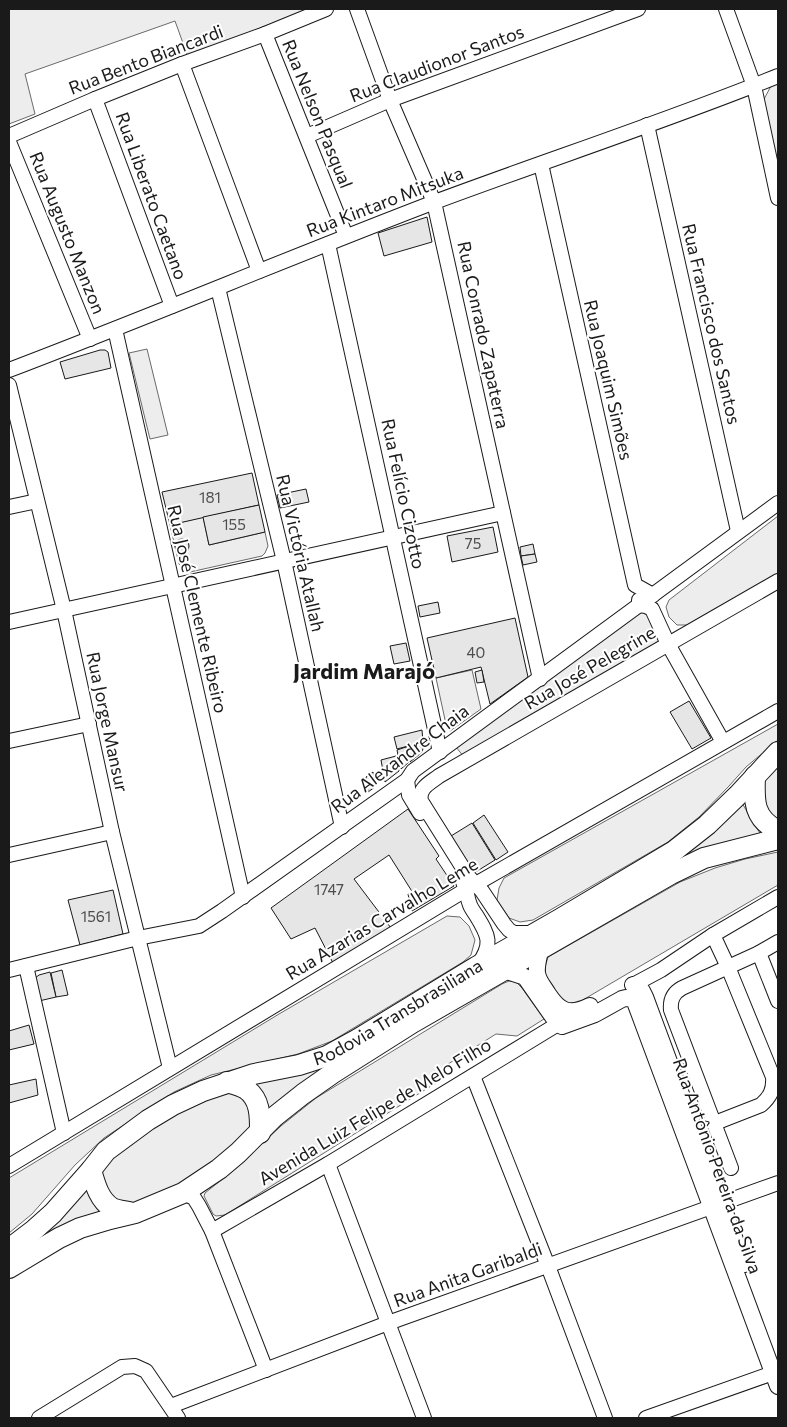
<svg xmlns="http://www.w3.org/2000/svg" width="787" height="1427" viewBox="0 0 787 1427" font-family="Commissioner,sans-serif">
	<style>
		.built { fill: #ededed; stroke: #6a6a6a }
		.building { fill: #e6e6e6; stroke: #1a1a1a }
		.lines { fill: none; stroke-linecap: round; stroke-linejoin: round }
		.minor-casing { stroke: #1a1a1a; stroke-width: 16 }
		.major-casing { stroke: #1a1a1a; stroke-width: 18 }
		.highway-casing { stroke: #1a1a1a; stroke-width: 22 }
		.minor { stroke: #fff; stroke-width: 14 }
		.major { stroke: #fff; stroke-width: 16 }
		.highway { stroke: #fff; stroke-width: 20 }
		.labels { text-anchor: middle; stroke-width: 4; stroke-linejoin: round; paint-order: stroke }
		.number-label { font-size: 15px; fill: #4d4d4d }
		.street-label { font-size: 18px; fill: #1a1a1a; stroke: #fff }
		.district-label { font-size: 22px; font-weight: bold; fill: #1a1a1a; stroke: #fff }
	</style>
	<rect width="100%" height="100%" fill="#fff"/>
	<g class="built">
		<polygon points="9,9 308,9 188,57 175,21 25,74 35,114 9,124"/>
		<polygon points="778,83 778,176 763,101 771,86"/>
		<polygon points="147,349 168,435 150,439 129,353"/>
		<polygon points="778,516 778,573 687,625 677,625 669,617 666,607 669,600"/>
		<polygon points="203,517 209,545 265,532 268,546 265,553 262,556 190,572 184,569 179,564 170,525"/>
		<polygon points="644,611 649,614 661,639 658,643 464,757 456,747 639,612"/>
		<polygon points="472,670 481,709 450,731 447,729 436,678"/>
		<polygon points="778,724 778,740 746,767 729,786 699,817 668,842 533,920 520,922 509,918 497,900 499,888 504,878"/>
		<polygon points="778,761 778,825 764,811 763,778"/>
		<polygon points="742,803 761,835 671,865"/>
		<polygon points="778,852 778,885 576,1004 569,1004 562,1001 546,978 545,967 548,957 680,882 715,868 745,859"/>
		<polygon points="447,916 460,917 469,926 475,940 471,955 463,962 332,1041 298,1054 211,1075 174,1092 104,1138 75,1165 32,1214 9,1233 9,1178 279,1014"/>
		<polygon points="509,981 516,982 522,988 544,1019 517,1036 496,1034 445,1066 439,1081 225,1215 216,1216 213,1214 204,1196 205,1193 235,1169 281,1126 316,1098 502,984"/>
		<polygon points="338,1057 265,1115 248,1084"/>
		<polygon points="223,1089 244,1094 256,1127 199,1177 133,1208 105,1197 98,1171 149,1127"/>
		<polygon points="86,1185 105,1213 9,1257"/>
	</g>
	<g class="building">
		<polygon points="427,217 432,242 384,256 378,233"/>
		<polygon points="100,350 105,350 108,352 111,368 65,379 60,362"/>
		<polygon points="252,473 259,505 170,525 162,492"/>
		<polygon points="306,489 309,502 280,508 277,495"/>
		<polygon points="259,505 265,532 209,545 203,517"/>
		<polygon points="493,527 498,552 452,562 447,536"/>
		<circle cx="182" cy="546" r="7"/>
		<polygon points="533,544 535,554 521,556 520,547"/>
		<polygon points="535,554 537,562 523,565 521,556"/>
		<polygon points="438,602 440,613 420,617 418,606"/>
		<polygon points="515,618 528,677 490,704 481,667 436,678 427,638"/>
		<polygon points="406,643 410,661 394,664 390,646"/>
		<polygon points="482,670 484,682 477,683 475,672"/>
		<polygon points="689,701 711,738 692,749 670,712"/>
		<polygon points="422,730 423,742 397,749 394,737"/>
		<polygon points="423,743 423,749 421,753 410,762 407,747"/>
		<polygon points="406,747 409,762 401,769 397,750"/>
		<polygon points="396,756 399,771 385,782 381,760"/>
		<polygon points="373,772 375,787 368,792 366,777"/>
		<polygon points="408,809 439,856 436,859 454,886 412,911 408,894 413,893 389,855 354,879 391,928 333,963 315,928 291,939 271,908"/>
		<polygon points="484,815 508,852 496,860 473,823"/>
		<polygon points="472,823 495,860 474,873 451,836"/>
		<polygon points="113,890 123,934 80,945 68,900"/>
		<polygon points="62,970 68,995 56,997 51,973"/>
		<polygon points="50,972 56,997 39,1001 35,978 39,975"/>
		<polygon points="29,1025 34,1044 9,1050 9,1031"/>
		<polygon points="36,1079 38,1095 9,1103 9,1085"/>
	</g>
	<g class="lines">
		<defs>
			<g id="minor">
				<polyline points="357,9 390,100 434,202 540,679"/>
				<polyline points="726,9 754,86 778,198"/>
				<polyline points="265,34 346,236"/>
				<polyline points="182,64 259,271"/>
				<polyline points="95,99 172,306"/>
				<polyline points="647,125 738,531"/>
				<polyline points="9,136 95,99 182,64 265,34 326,9"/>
				<polyline points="307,136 390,100 638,9"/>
				<polyline points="9,142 90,339"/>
				<polyline points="541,164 635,585 653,595"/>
				<polyline points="328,244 440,752"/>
				<polyline points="218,288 284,561 342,827"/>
				<polyline points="115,329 243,897"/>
				<path d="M9 370C151 316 291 257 432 203 547 160 664 122 778 76"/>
				<polyline points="9,385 64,610 112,832 170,1068"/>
				<polyline points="9,507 37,501"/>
				<polyline points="639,600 639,605 646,606 652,609 668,644 723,742"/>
				<polyline points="9,622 503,513"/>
				<polyline points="9,741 89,724"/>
				<polyline points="407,780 409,795 420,813"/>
				<polyline points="9,855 112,832"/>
				<path d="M463 882C467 890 467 898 470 905 471 908 474 912 476 915 489 936 493 944 478 965"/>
				<path d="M534 933H514L509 930 504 924 482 891 468 876 421 801C418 788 430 783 439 776L778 581"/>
				<path d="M713 935 728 967 773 1077C774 1090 770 1097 761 1105L715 1123"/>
				<polyline points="759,953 778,1001"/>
				<polyline points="26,966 64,1133"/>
				<polyline points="9,970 138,938 199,926 222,911 407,780 413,771 778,503"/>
				<polyline points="633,985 661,970 713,935 778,897"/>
				<polyline points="473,1076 548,1266 605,1418"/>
				<polyline points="328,1164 424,1418"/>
				<polyline points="9,1166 467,889 778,711"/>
				<path d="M731 1168 671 1010C670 1000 673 993 682 988L759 953 778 942"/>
				<polyline points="183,1193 194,1198 199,1206 212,1231 266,1370"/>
				<polyline points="212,1231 328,1164 558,1024"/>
				<polyline points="171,1406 388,1323 778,1183"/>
				<polyline points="39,1418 122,1367 135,1366 146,1371 178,1418"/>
				<polyline points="646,1418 773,1373"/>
			</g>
			<g id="major">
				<path d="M540 950C539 957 536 965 537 973 538 981 544 987 548 994 560 1012 569 1016 590 1006"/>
				<polyline points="504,970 525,977 558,1024 562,1026 595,1014 622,999 626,998 634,999 778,1386"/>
				<polyline points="633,985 642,991 645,997 744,1264"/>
			</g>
			<g id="highway">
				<path d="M755 776C754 801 753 818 778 831"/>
				<path d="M227 1082C233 1084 241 1086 246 1089 261 1100 260 1117 260 1133"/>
				<path d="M91 1170C95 1184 99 1200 112 1208 118 1211 126 1211 132 1213"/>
				<path id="s1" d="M9 1249 34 1230 53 1213 91 1170 106 1151 148 1120 173 1105 203 1091 254 1074 299 1065 327 1056 358 1039 476 967 560 919 674 851 707 825 738 795 778 752"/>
				<polyline points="9,1268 59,1238 80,1228 110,1219 135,1213 183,1193 219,1169 238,1153 274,1117 303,1094 333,1073 412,1023 671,874 704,858 778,839"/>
			</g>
		</defs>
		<use href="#minor" class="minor-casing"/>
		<use href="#major" class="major-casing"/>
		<use href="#highway" class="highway-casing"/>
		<use href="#minor" class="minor"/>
		<use href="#major" class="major"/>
		<use href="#highway" class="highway"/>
	</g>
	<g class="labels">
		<g class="number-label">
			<text x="210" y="503">181</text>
			<text x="234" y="530">155</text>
			<text x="473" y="549">75</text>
			<text x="476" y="658">40</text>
			<text x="329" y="895">1747</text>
			<text x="96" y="922">1561</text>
		</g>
		<g class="street-label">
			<text transform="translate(146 60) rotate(-21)" y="6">Rua Bento Biancardi</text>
			<text transform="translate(437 64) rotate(-21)" y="6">Rua Claudionor Santos</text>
			<text transform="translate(317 114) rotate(68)" y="6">Rua Nelson Pasqual</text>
			<text transform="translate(151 196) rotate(70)" y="6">Rua Liberato Caetano</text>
			<text transform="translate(385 202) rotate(-21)" y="6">Rua Kintaro Mitsuka</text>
			<text transform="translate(67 233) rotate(68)" y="6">Rua Augusto Manzon</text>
			<text transform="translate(711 324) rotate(77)" y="6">Rua Francisco dos Santos</text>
			<text transform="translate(483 335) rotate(78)" y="6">Rua Conrado Zapaterra</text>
			<text transform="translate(608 380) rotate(77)" y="6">Rua Joaquim Simões</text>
			<text transform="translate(403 494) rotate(78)" y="6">Rua Felício Cizotto</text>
			<text transform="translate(300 553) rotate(77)" y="6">Rua Victória Atallah</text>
			<text transform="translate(197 609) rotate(77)" y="6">Rua José Clemente Ribeiro</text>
			<text transform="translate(590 668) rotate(-30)" y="6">Rua José Pelegrine</text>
			<text transform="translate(107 722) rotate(78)" y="6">Rua Jorge Mansur</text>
			<text transform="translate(400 759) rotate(-37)" y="6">Rua Alexandre Chaia</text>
			<text transform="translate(382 919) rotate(-31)" y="6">Rua Azarias Carvalho Leme</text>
			<text dy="6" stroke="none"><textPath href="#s1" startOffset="465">Rodovia Transbrasiliana</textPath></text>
			<text transform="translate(375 1112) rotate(-31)" y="6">Avenida Luiz Felipe de Melo Filho</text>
			<text transform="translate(717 1166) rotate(70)" y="6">Rua Antônio Pereira da Silva</text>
			<text transform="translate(468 1275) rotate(-20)" y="6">Rua Anita Garibaldi</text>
		</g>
		<g class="district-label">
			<text x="364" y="679">Jardim Marajó</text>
		</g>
	</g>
	<rect width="787" height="1427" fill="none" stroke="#1a1a1a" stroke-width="20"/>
</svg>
